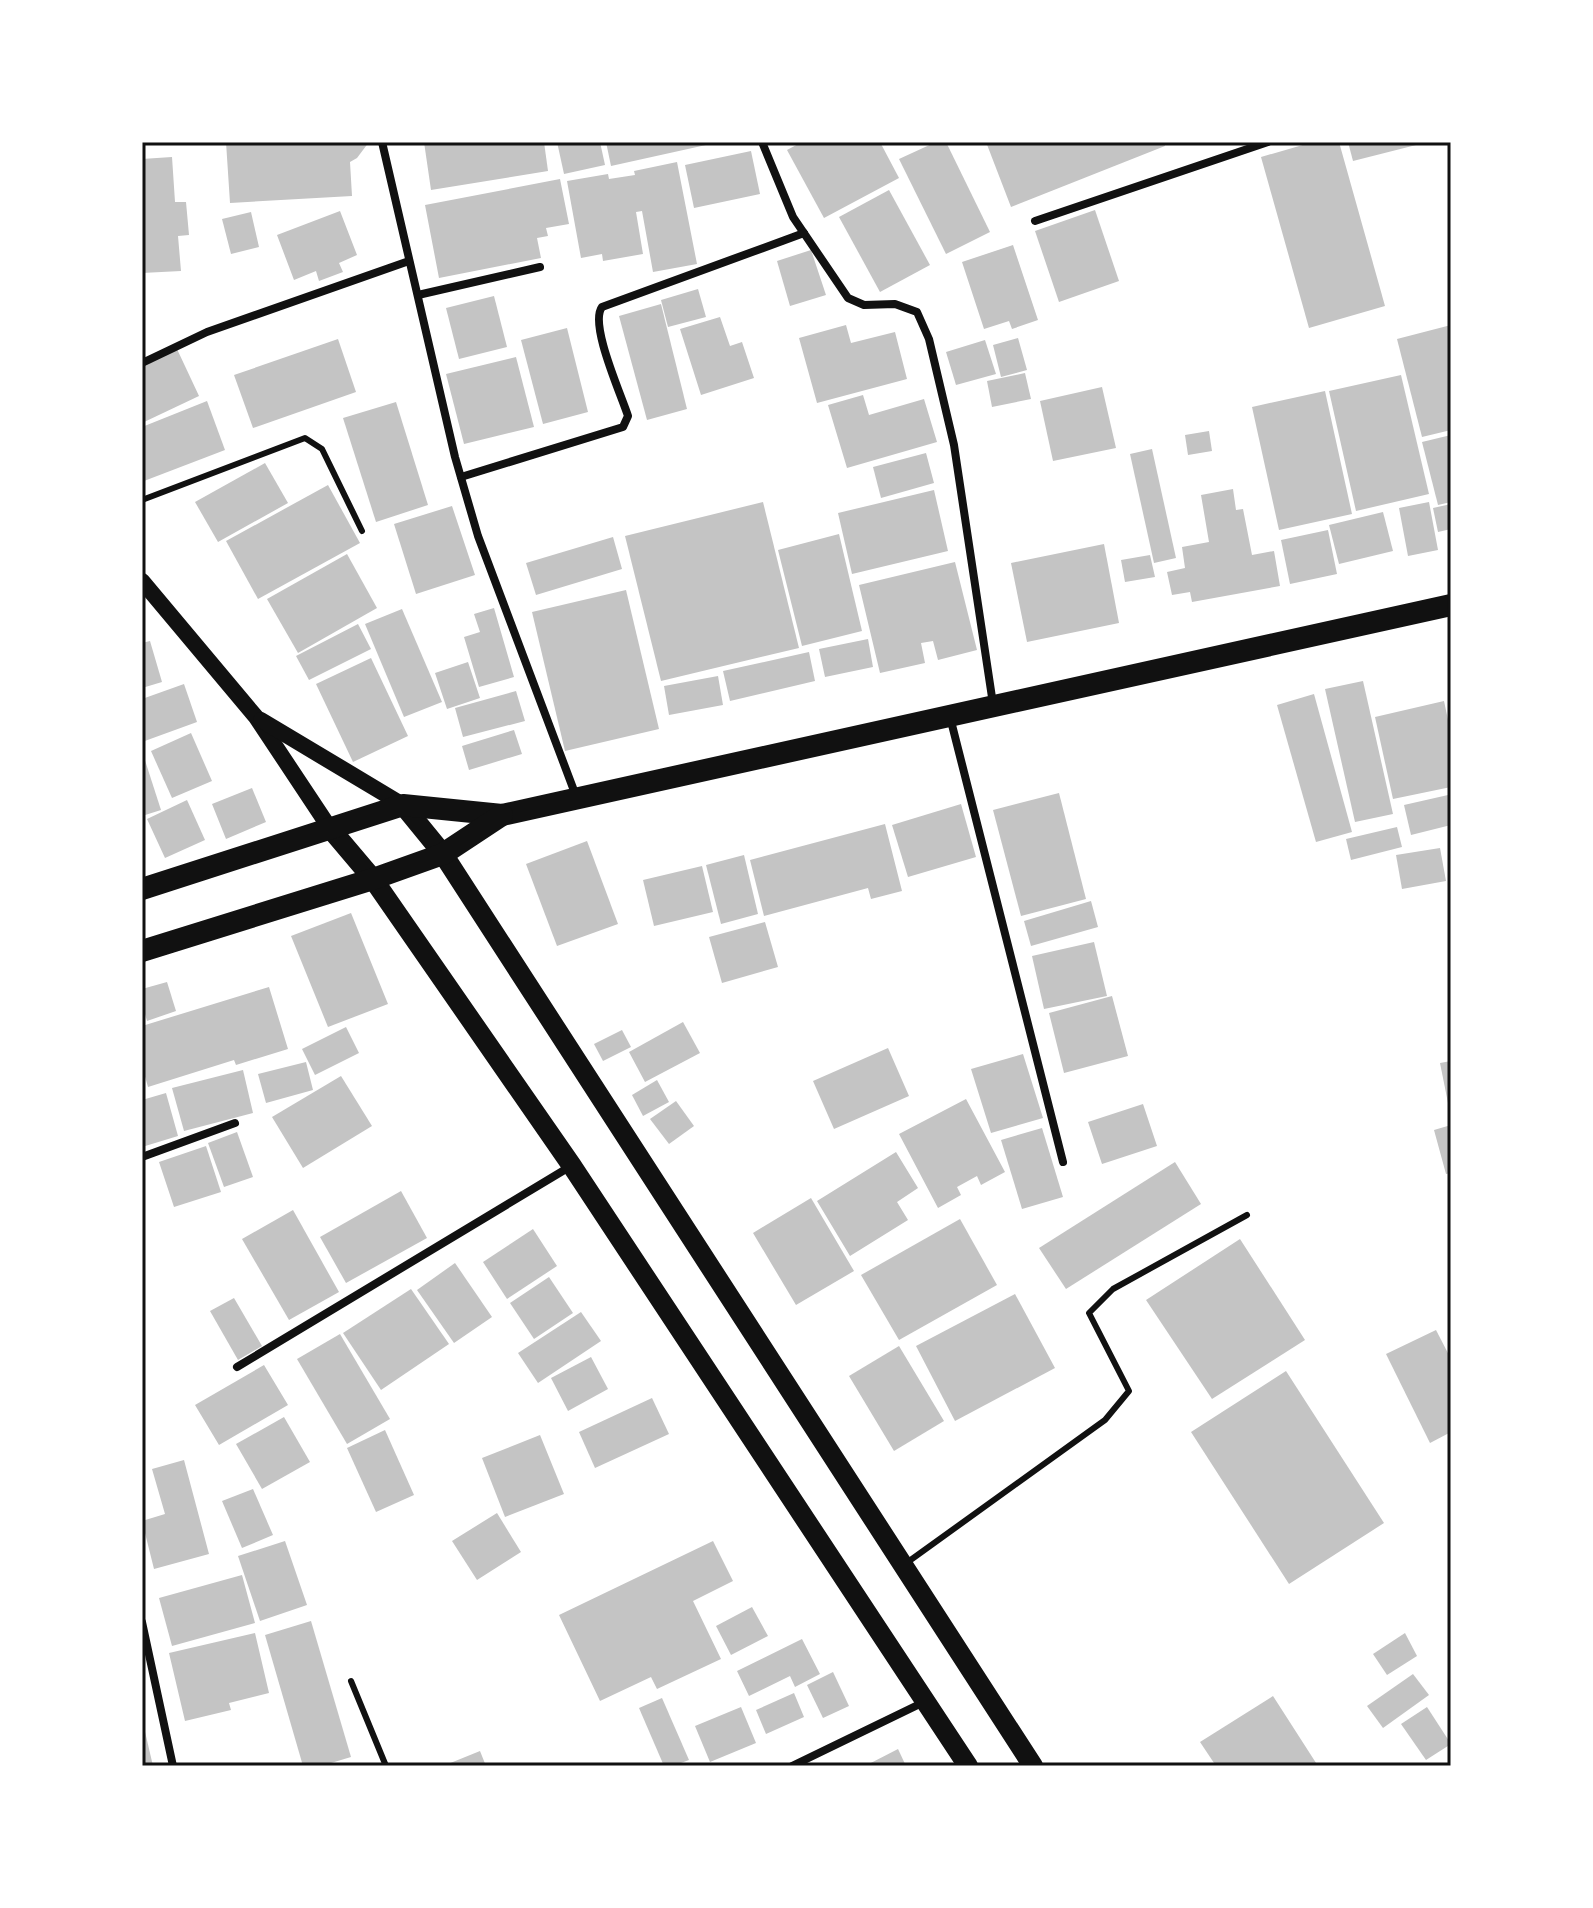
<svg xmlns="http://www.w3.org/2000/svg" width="1593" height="1908" viewBox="0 0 1593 1908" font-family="'Sofia Sans Condensed',sans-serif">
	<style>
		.building { fill: #c4c4c4 }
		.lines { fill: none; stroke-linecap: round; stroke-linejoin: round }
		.service { stroke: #111; stroke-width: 6 }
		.minor { stroke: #111; stroke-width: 8 }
		.secondary { stroke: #111; stroke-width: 16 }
		.primary { stroke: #111; stroke-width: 20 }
		.trunk { stroke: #111; stroke-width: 22 }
		.neatline { fill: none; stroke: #111; stroke-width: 3 }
	</style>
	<rect width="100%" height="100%" fill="#fff"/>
	<g class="building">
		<polygon points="226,142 369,142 357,158 350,162 352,196 230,203"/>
		<polygon points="424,142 544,142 548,171 431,190"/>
		<polygon points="557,142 600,142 605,165 564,174"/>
		<polygon points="606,142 714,142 715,143 611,166"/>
		<polygon points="802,142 880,142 899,178 824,218 787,150"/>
		<polygon points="936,142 946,142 990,232 946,254 899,159"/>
		<polygon points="986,142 1164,142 1165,146 1011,207"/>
		<polygon points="1313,142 1339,142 1385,306 1309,328 1261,157"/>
		<polygon points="1348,142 1424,142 1424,143 1353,161"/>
		<polygon points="751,151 760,194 694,208 685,165"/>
		<polygon points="172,157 175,202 186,202 189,235 178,236 181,271 142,273 142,159"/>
		<polygon points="677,162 697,264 653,272 642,211 636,212 643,254 603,261 602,254 581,258 567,181 608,174 609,179 635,175 634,171"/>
		<polygon points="560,179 569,224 546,228 548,236 537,238 541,258 439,278 425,205"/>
		<polygon points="889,190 930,265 880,292 839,217"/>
		<polygon points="1095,210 1119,281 1059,302 1035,231"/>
		<polygon points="340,211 357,255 339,263 343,272 319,281 316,271 294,280 277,235"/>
		<polygon points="251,212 259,247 231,254 222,219"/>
		<polygon points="1013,245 1038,320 1012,329 1009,321 984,329 962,262"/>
		<polygon points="811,250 826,295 790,306 777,261"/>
		<polygon points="698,289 706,317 668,327 661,300"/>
		<polygon points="494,296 507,347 459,359 446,308"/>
		<polygon points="661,304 687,409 647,420 619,316"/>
		<polygon points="720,317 730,346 742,342 754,378 701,395 680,329"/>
		<polygon points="846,325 851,343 895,332 907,379 817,403 799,338"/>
		<polygon points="1451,325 1451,430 1422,437 1397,339"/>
		<polygon points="567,328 588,412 543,424 521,340"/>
		<polygon points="1018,338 1027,370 1001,377 993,345"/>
		<polygon points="338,339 356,392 253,428 234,375"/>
		<polygon points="985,340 996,374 956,385 946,352"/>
		<polygon points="177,349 199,396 142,423 142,366"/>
		<polygon points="516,357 534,427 464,444 446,374"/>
		<polygon points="1025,373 1031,399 992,407 987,381"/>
		<polygon points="1401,375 1429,494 1356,511 1329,391"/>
		<polygon points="1102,387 1116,448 1053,461 1040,401"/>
		<polygon points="1325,391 1352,514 1279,530 1252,407"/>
		<polygon points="863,395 869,415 924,399 937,442 847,468 828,405"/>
		<polygon points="207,401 225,450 144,481 142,427"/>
		<polygon points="396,402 428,505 376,522 343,418"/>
		<polygon points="1209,431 1212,451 1188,455 1185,435"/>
		<polygon points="1451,435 1451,502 1438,505 1422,442"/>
		<polygon points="1152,449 1176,558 1154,563 1130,454"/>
		<polygon points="926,453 934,483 881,498 873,467"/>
		<polygon points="265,463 288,503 218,542 195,502"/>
		<polygon points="328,485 360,543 258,599 226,541"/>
		<polygon points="1233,489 1236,510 1243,509 1252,555 1274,551 1280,586 1192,602 1190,592 1172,595 1167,572 1185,568 1182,547 1209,542 1201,495"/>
		<polygon points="934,490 948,551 852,574 838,513"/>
		<polygon points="763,502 799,648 661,681 625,536"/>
		<polygon points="1429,502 1438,550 1408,556 1399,508"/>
		<polygon points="1451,504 1451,529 1438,532 1433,508"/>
		<polygon points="452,506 475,575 416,594 394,524"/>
		<polygon points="1383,512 1393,551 1339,564 1329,525"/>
		<polygon points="1328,530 1337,574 1290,584 1281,540"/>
		<polygon points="839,534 862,631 802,646 778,550"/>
		<polygon points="613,537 622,569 536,595 526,563"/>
		<polygon points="1104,544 1119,623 1027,642 1011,563"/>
		<polygon points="347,554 377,608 298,653 267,599"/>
		<polygon points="1150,555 1155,577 1125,582 1121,560"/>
		<polygon points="955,562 977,650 938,660 933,641 921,643 925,663 880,673 859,585"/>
		<polygon points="626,590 659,729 565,751 532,612"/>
		<polygon points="494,608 514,677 479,687 464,637 480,632 474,614"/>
		<polygon points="402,609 442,702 404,717 365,624"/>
		<polygon points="358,624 371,649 309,680 296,656"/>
		<polygon points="868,639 873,667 825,677 819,649"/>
		<polygon points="150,641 162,682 142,688 142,643"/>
		<polygon points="809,652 815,681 730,701 723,671"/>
		<polygon points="371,658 408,736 353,762 316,684"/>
		<polygon points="468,662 480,698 447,709 435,673"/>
		<polygon points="718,676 723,705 669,715 664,686"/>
		<polygon points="1363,681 1393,814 1355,822 1325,689"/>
		<polygon points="184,684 197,722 142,742 142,699"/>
		<polygon points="516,691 525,721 463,737 455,708"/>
		<polygon points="1314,694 1352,832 1316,842 1277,705"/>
		<polygon points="1444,701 1451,734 1451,787 1393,799 1375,717"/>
		<polygon points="514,730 522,754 469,770 462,746"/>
		<polygon points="191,733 212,781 172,798 151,751"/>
		<polygon points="142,751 161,810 142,816"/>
		<polygon points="252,788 266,822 226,839 212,804"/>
		<polygon points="1059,793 1086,899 1021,916 993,810"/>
		<polygon points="1448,795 1451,825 1411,835 1404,805"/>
		<polygon points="187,800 205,840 165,858 147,819"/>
		<polygon points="961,804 976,857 908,877 892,825"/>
		<polygon points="885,824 902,891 871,899 868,888 764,916 750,860"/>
		<polygon points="1397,827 1402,847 1351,860 1346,839"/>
		<polygon points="587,841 618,924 557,946 526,864"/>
		<polygon points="1440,848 1446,881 1402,889 1396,855"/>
		<polygon points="744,855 758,914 721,924 706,865"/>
		<polygon points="702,866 713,912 654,926 643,880"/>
		<polygon points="1091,901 1098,927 1031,946 1024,921"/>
		<polygon points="351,913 388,1004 328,1027 291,936"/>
		<polygon points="765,922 778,967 722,983 709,937"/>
		<polygon points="1094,942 1107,996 1044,1009 1032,956"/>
		<polygon points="167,982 176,1011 147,1021 142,1004 142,989"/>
		<polygon points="269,987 288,1049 236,1065 234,1060 148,1087 142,1066 142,1026"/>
		<polygon points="1112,996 1128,1056 1064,1073 1049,1013"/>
		<polygon points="683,1022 700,1053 645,1082 629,1052"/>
		<polygon points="346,1027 359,1053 315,1075 302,1049"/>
		<polygon points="622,1030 631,1047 603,1061 594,1044"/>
		<polygon points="888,1048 909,1096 834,1129 813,1081"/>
		<polygon points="1023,1054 1043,1118 991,1133 971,1069"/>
		<polygon points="1451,1061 1451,1102 1448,1103 1440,1063"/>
		<polygon points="306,1062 313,1090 266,1103 258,1074"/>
		<polygon points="243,1070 253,1113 184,1131 172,1088"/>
		<polygon points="341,1076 372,1126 303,1168 272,1117"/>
		<polygon points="657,1080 669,1102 643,1116 632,1095"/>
		<polygon points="166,1093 178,1136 142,1147 142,1100"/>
		<polygon points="966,1099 1005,1172 981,1185 977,1176 957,1187 961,1195 938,1208 899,1134"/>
		<polygon points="676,1101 694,1126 669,1144 650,1119"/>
		<polygon points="1143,1104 1157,1146 1102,1164 1088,1122"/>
		<polygon points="1451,1125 1451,1173 1446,1174 1434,1130"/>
		<polygon points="1042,1128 1063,1197 1022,1209 1001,1140"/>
		<polygon points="237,1132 253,1177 224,1187 208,1143"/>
		<polygon points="206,1146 221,1192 174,1207 159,1162"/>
		<polygon points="896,1152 918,1188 897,1202 908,1220 850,1256 817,1201"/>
		<polygon points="1175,1162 1201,1204 1066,1289 1039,1248"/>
		<polygon points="401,1191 427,1238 346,1283 320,1237"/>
		<polygon points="811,1198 854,1271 796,1305 753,1233"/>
		<polygon points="293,1210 339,1292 289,1320 242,1239"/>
		<polygon points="960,1219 997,1285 899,1340 861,1275"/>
		<polygon points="533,1229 557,1266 507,1299 483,1262"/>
		<polygon points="1240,1239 1305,1340 1212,1399 1146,1300"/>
		<polygon points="455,1263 492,1317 454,1343 417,1290"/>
		<polygon points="549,1277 573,1313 534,1339 510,1303"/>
		<polygon points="411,1289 449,1344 381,1390 343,1333"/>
		<polygon points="1015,1294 1055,1368 955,1421 916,1346"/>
		<polygon points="234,1298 262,1346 238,1360 210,1311"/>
		<polygon points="581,1312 601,1341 538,1383 518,1353"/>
		<polygon points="1436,1330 1451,1359 1451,1432 1430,1443 1386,1354"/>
		<polygon points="340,1334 390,1419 347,1444 297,1359"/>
		<polygon points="899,1346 944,1421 894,1451 849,1376"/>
		<polygon points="591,1357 608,1389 568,1411 551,1378"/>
		<polygon points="264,1365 288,1405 219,1445 195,1405"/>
		<polygon points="1286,1371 1384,1523 1289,1584 1191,1432"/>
		<polygon points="652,1398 669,1434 595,1468 579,1432"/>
		<polygon points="284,1417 310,1462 262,1489 236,1444"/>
		<polygon points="385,1430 414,1495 376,1512 347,1448"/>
		<polygon points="540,1435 564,1494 505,1517 482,1458"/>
		<polygon points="184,1460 209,1554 154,1569 142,1521 165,1514 152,1469"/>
		<polygon points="253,1489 273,1535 242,1548 222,1501"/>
		<polygon points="497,1513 521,1552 477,1580 452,1541"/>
		<polygon points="285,1541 307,1605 260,1621 238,1556"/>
		<polygon points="713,1541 733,1581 693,1601 721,1659 657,1689 651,1677 600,1701 559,1615"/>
		<polygon points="242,1575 255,1623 172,1646 159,1598"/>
		<polygon points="752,1607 768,1636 731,1655 716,1626"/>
		<polygon points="311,1621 351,1757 321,1766 303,1766 265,1635"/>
		<polygon points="255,1633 269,1693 229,1703 231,1710 185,1721 169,1653"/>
		<polygon points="1405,1633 1417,1656 1387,1675 1373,1654"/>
		<polygon points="802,1639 820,1674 795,1687 790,1676 749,1696 737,1671"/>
		<polygon points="833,1672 849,1706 823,1718 807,1685"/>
		<polygon points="1413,1674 1429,1695 1383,1728 1367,1706"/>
		<polygon points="794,1693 804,1717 766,1734 756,1710"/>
		<polygon points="1273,1696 1318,1766 1216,1766 1200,1742"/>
		<polygon points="662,1698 689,1760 673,1766 664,1766 639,1708"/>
		<polygon points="741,1707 756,1743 710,1762 695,1726"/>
		<polygon points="1427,1707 1451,1744 1426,1760 1401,1724"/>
		<polygon points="142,1723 143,1723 153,1766 142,1766"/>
		<polygon points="898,1749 906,1766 865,1766"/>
		<polygon points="480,1751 486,1766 443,1766"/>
	</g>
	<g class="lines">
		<g class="service">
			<polyline points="142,500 305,438 322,449 362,531"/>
			<polyline points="905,1564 1105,1420 1129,1391 1089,1313 1113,1289 1247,1215"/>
			<polyline points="351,1681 386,1766"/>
		</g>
		<g class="minor">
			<polyline points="382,142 455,457 478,536 576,796"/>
			<polyline points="762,142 793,217 848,298 864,305 895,304 917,312 929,339 954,445 993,704"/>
			<polyline points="1035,221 1268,142"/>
			<polyline points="418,295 540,267"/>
			<polyline points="142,363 207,332 409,261"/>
			<path d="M461 477 623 427 628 416C621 394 589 324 602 307L804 233"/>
			<polyline points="950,717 1063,1162"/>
			<polyline points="142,1157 235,1123"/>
			<polyline points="237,1367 571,1166"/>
			<polyline points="142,1622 173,1766"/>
			<polyline points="792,1766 924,1702"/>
		</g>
		<g class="secondary">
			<polyline points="142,581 256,717 329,827"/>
			<polyline points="261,720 403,805"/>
		</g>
		<g class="primary">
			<polyline points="403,805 443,854 1033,1766"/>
			<polyline points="329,827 373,879 572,1166 968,1766"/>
		</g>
		<g class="trunk">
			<polyline points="142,889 403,805 502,815 1451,605"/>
			<polyline points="142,951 373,879 443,854 502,815"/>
		</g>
	</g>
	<rect width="1593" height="1908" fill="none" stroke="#ffffff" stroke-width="288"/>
	<rect x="144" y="144" width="1305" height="1620" class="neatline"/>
</svg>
